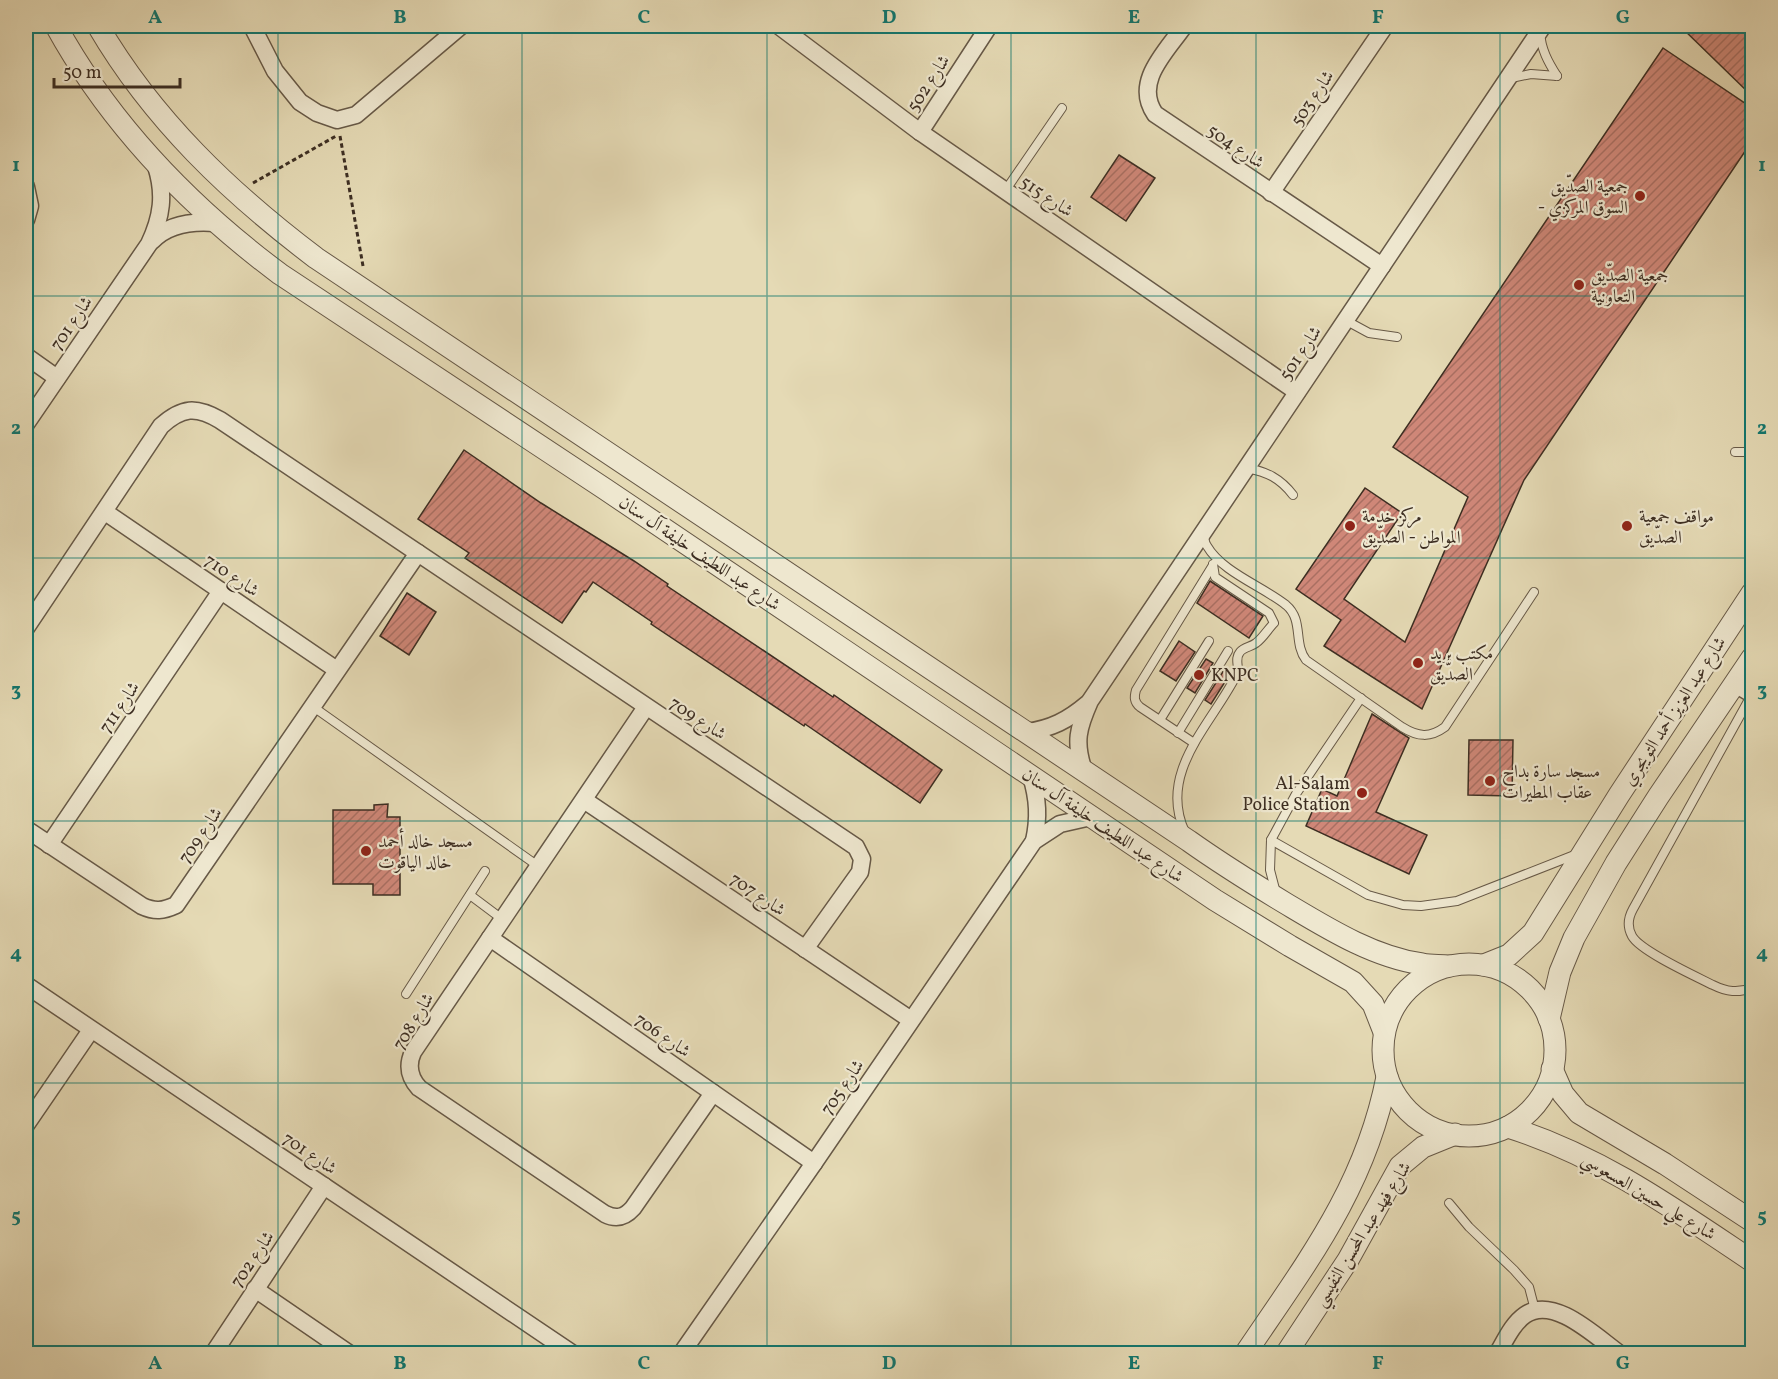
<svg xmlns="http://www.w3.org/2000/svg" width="1778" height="1379" viewBox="0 0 1778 1379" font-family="Vollkorn,Amiri,serif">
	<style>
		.building { fill: url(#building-hatch); stroke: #3d2e22; stroke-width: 1.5 }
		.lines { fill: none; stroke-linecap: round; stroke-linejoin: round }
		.service-casing { stroke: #675947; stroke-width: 10 }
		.minor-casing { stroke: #675947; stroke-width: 19 }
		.tertiary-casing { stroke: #675947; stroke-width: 23 }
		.path { stroke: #3d2e22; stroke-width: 3; stroke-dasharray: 4.5 3; stroke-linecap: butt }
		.service { stroke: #eee7cf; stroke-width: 8 }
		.minor { stroke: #eee7cf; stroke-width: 16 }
		.tertiary { stroke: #eee7cf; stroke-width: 21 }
		.grid { fill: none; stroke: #0f766e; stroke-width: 1.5; stroke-opacity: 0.55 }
		.poi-dot { fill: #8f2418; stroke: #eee7cf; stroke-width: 2 }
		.labels { text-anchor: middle; stroke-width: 4.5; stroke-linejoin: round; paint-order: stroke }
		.street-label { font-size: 18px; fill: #3d2e22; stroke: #eee7cf }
		.poi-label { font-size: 18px; fill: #3d2e22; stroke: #eee7cf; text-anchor: start }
		.neatline { fill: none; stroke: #0f766e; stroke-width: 2 }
		.grid-label { font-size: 20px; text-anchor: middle; font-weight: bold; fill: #0f766e }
	</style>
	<defs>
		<pattern id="building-hatch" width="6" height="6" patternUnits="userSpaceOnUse" patternTransform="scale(1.5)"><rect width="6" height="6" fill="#cf8778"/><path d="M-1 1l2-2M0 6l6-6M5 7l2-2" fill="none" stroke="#a96f62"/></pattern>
	</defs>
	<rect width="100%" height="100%" fill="#e5dab5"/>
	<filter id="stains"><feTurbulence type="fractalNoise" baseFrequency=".00333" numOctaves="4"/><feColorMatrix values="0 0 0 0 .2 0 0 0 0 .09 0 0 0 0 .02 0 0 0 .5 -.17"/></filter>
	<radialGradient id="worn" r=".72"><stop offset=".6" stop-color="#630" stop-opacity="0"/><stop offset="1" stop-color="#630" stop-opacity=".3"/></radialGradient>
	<g class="building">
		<polygon points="1680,26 1752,26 1752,96"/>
		<polygon points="1663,48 1752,108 1752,141 1524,480 1422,709 1324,646 1341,620 1296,589 1365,488 1402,513 1344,599 1405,642 1468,497 1393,447"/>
		<polygon points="1119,155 1155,178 1126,221 1091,197"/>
		<polygon points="464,450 541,503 634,561 668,584 667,586 833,697 834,695 942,770 920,803 805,724 804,726 651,624 652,622 593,582 586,592 584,591 562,623 465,558 469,553 418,519"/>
		<polygon points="1210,581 1263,616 1249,638 1197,603"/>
		<polygon points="407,593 436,612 409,655 380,636"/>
		<polygon points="1179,641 1195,652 1176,681 1160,671"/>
		<polygon points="1206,659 1213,663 1195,693 1187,688"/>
		<polygon points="1224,670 1230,674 1211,704 1205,700"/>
		<polygon points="1372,714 1409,738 1376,812 1427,835 1409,874 1306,826 1322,789 1337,796"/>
		<polygon points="1469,740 1513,740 1512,796 1468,795"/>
		<polygon points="388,804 387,817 400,817 400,895 373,895 373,884 333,884 333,810 374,810 374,805"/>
	</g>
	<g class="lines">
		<defs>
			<g id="service">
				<path d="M1540 32C1541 49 1548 62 1557 76"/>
				<polyline points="1511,78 1531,74 1557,76"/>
				<polyline points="1005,191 1062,108"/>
				<polyline points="1345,320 1369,333 1397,337"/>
				<polyline points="1735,452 1752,452"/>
				<path d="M1247 468C1267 472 1280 478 1293 495"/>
				<path d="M1204 533C1204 537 1204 542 1207 546 1222 572 1262 586 1286 605 1304 620 1293 643 1306 660L1402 727C1418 737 1430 738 1445 727L1534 592"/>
				<path d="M1752 694 1633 909C1628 918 1627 927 1632 936 1640 951 1695 976 1713 985 1727 992 1738 993 1752 988"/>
				<polyline points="312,706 538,866"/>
				<polyline points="1160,720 1209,641"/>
				<polyline points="1178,733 1228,651"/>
				<path d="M1194 743 1140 707C1134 702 1134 697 1136 690L1213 565"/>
				<path d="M1185 832C1157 772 1212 724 1237 674 1240 667 1234 659 1240 652 1244 647 1251 647 1256 643 1263 638 1268 629 1274 623L1269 613 1215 577 1213 564"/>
				<polyline points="1271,840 1368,895 1403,905 1421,906 1457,901 1577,854"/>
				<polyline points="1276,893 1270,870 1271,840 1296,794 1361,698"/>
				<polyline points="470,895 502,919"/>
				<polyline points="406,994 485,871"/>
				<polyline points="1449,1203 1469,1227 1514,1270 1529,1287 1535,1310"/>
			</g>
			<g id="minor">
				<polyline points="252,26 275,71 300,102 317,113 337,120 356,115 461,26"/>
				<polyline points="779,26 920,132 1297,392"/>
				<path d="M1184 26C1166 52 1133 82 1155 114L1382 266"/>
				<polyline points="920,132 989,26"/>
				<polyline points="26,187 30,206 26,220"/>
				<polyline points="1271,193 1385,26"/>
				<path d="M152 241C168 224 193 221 216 223"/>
				<polyline points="26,356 57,378"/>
				<path d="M26 424 149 244C162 217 165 194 156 166"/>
				<polyline points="105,512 337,670"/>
				<polyline points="418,553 856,847 862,859 860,872 805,949"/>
				<path d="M26 628 161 426C182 407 196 406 220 420L418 553 176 905C163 911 155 912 142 906L26 829"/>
				<polyline points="1735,684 1752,694"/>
				<path d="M646 707 413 1052C407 1065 409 1077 419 1088L605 1214C617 1220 625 1217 633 1208L713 1093"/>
				<path d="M1026 732C1051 729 1068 720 1087 704"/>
				<path d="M1084 771C1074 742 1078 728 1090 701L1543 26"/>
				<path d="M1031 776C1038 799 1039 818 1034 841"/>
				<polyline points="584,800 911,1020"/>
				<polyline points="49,845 221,591"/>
				<polyline points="490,938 814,1163"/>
				<polyline points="26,985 573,1354"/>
				<polyline points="26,1125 91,1030"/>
				<polyline points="255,1289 350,1354"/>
				<polyline points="213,1354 324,1186"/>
				<polyline points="681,1354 814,1163 1034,841 1060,824 1091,817"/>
				<path d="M1497 1354C1505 1341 1512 1324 1525 1315 1554 1295 1596 1337 1620 1354"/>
			</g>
			<g id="tertiary">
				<path d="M56 26C111 126 189 206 280 274L605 489 1215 900 1290 946 1353 982 1373 1004 1384 1032"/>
				<path d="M98 26C153 120 230 193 316 258L1189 841C1220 863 1252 883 1285 903 1327 928 1373 957 1422 964 1431 966 1440 965 1449 966"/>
				<circle cx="1469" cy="1050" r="86"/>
				<polyline points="1484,965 1509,955 1533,933 1619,795 1752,593"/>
				<polyline points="1549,1019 1560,972 1574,938 1616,863 1658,797 1752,658"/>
				<polyline points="1552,1069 1563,1094 1579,1113 1665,1164 1752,1221"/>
				<path d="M1508 1127C1600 1156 1673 1208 1752 1261"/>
				<path d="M1245 1354C1307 1262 1365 1188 1387 1077"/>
				<polyline points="1286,1354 1348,1260 1400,1166 1423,1147 1455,1134"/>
			</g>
		</defs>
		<use href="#service" class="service-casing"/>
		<use href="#minor" class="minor-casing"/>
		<use href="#tertiary" class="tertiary-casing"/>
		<g class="path">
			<polyline points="340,136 363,266"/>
			<polyline points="253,183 336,136"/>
		</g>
		<use href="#service" class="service"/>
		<use href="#minor" class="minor"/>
		<use href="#tertiary" class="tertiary"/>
	</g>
	<path class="grid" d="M278 26V1354M522 26V1354M767 26V1354M1011 26V1354M1256 26V1354M1500 26V1354M26 296H1752M26 558H1752M26 821H1752M26 1083H1752"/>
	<g class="poi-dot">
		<circle cx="1640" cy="196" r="6"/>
		<circle cx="1579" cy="285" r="6"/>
		<circle cx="1350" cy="526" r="6"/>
		<circle cx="1627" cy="526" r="6"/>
		<circle cx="1418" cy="663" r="6"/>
		<circle cx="1199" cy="675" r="6"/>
		<circle cx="1490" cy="781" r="6"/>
		<circle cx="1362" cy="793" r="6"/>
		<circle cx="366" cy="851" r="6"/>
	</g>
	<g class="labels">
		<g class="street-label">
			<text transform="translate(928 83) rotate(-57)" y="6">شارع 502</text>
			<text transform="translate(1312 98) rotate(-56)" y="6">شارع 503</text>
			<text transform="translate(1236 146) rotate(34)" y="6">شارع 504</text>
			<text transform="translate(1047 196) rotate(34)" y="6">شارع 515</text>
			<text transform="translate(71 323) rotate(-56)" y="6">شارع 701</text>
			<text transform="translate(1300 353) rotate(-56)" y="6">شارع 501</text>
			<text transform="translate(700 553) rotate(34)" y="6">شارع عبد اللطيف خليفة آل سنان</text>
			<text transform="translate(232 575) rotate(34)" y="6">شارع 710</text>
			<text transform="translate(119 707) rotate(-56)" y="6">شارع 711</text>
			<text transform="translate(1674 711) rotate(-57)" y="6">شارع عبد العزيز أحمد التويجري</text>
			<text transform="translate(698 718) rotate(33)" y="6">شارع 709</text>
			<text transform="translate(1103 825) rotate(34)" y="6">شارع عبد اللطيف خليفة آل سنان</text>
			<text transform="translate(200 835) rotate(-56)" y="6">شارع 709</text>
			<text transform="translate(758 894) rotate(34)" y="6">شارع 707</text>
			<text transform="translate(413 1021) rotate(-59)" y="6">شارع 708</text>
			<text transform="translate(663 1035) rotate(35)" y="6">شارع 706</text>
			<text transform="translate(842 1087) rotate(-56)" y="6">شارع 705</text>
			<text transform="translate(310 1153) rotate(34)" y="6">شارع 701</text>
			<text transform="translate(1649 1196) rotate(31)" y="6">شارع علي حسين العسعوسي</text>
			<text transform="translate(1362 1234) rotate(-58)" y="6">شارع فهد عبد المحسن النفيسي</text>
			<text transform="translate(252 1259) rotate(-56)" y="6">شارع 702</text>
		</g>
		<g class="poi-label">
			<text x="1628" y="192" text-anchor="end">جمعية الصدّيق<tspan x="1628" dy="21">- السوق المركزي</tspan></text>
			<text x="1591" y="281">جمعية الصدّيق<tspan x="1591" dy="21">التعاونية</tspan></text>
			<text x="1362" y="522">مركز خدمة<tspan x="1362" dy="21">المواطن - الصدّيق</tspan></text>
			<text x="1639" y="522">مواقف جمعية<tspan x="1639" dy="21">الصدّيق</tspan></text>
			<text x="1430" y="659">مكتب بريد<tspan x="1430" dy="21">الصدّيق</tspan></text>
			<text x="1211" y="681">KNPC</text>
			<text x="1502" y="777">مسجد سارة بداح<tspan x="1502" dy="21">عقاب المطيرات</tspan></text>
			<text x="1350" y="789" text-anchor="end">Al-Salam<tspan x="1350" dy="21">Police Station</tspan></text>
			<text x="378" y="847">مسجد خالد أحمد<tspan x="378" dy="21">خالد الياقوت</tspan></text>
		</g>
	</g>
	<rect width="1778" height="1379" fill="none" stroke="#e5dab5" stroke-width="66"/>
	<path d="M54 78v9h126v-9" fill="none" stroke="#3d2e22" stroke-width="3"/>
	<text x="63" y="78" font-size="18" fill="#3d2e22" stroke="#eee7cf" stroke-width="4.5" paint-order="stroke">50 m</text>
	<rect x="33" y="33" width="1712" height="1313" class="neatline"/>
	<g class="grid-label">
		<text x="155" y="23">A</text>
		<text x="400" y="23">B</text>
		<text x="644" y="23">C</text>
		<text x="889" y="23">D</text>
		<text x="1134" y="23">E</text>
		<text x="1378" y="23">F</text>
		<text x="1623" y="23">G</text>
		<text x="16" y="171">1</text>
		<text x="1762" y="171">1</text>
		<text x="16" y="434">2</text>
		<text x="1762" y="434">2</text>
		<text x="16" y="696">3</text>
		<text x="1762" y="696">3</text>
		<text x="16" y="959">4</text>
		<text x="1762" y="959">4</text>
		<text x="16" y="1222">5</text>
		<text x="1762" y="1222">5</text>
		<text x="155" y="1369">A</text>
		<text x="400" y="1369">B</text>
		<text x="644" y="1369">C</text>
		<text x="889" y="1369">D</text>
		<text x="1134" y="1369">E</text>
		<text x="1378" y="1369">F</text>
		<text x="1623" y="1369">G</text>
	</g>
	<rect width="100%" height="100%" filter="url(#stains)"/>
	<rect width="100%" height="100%" fill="url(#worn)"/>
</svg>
